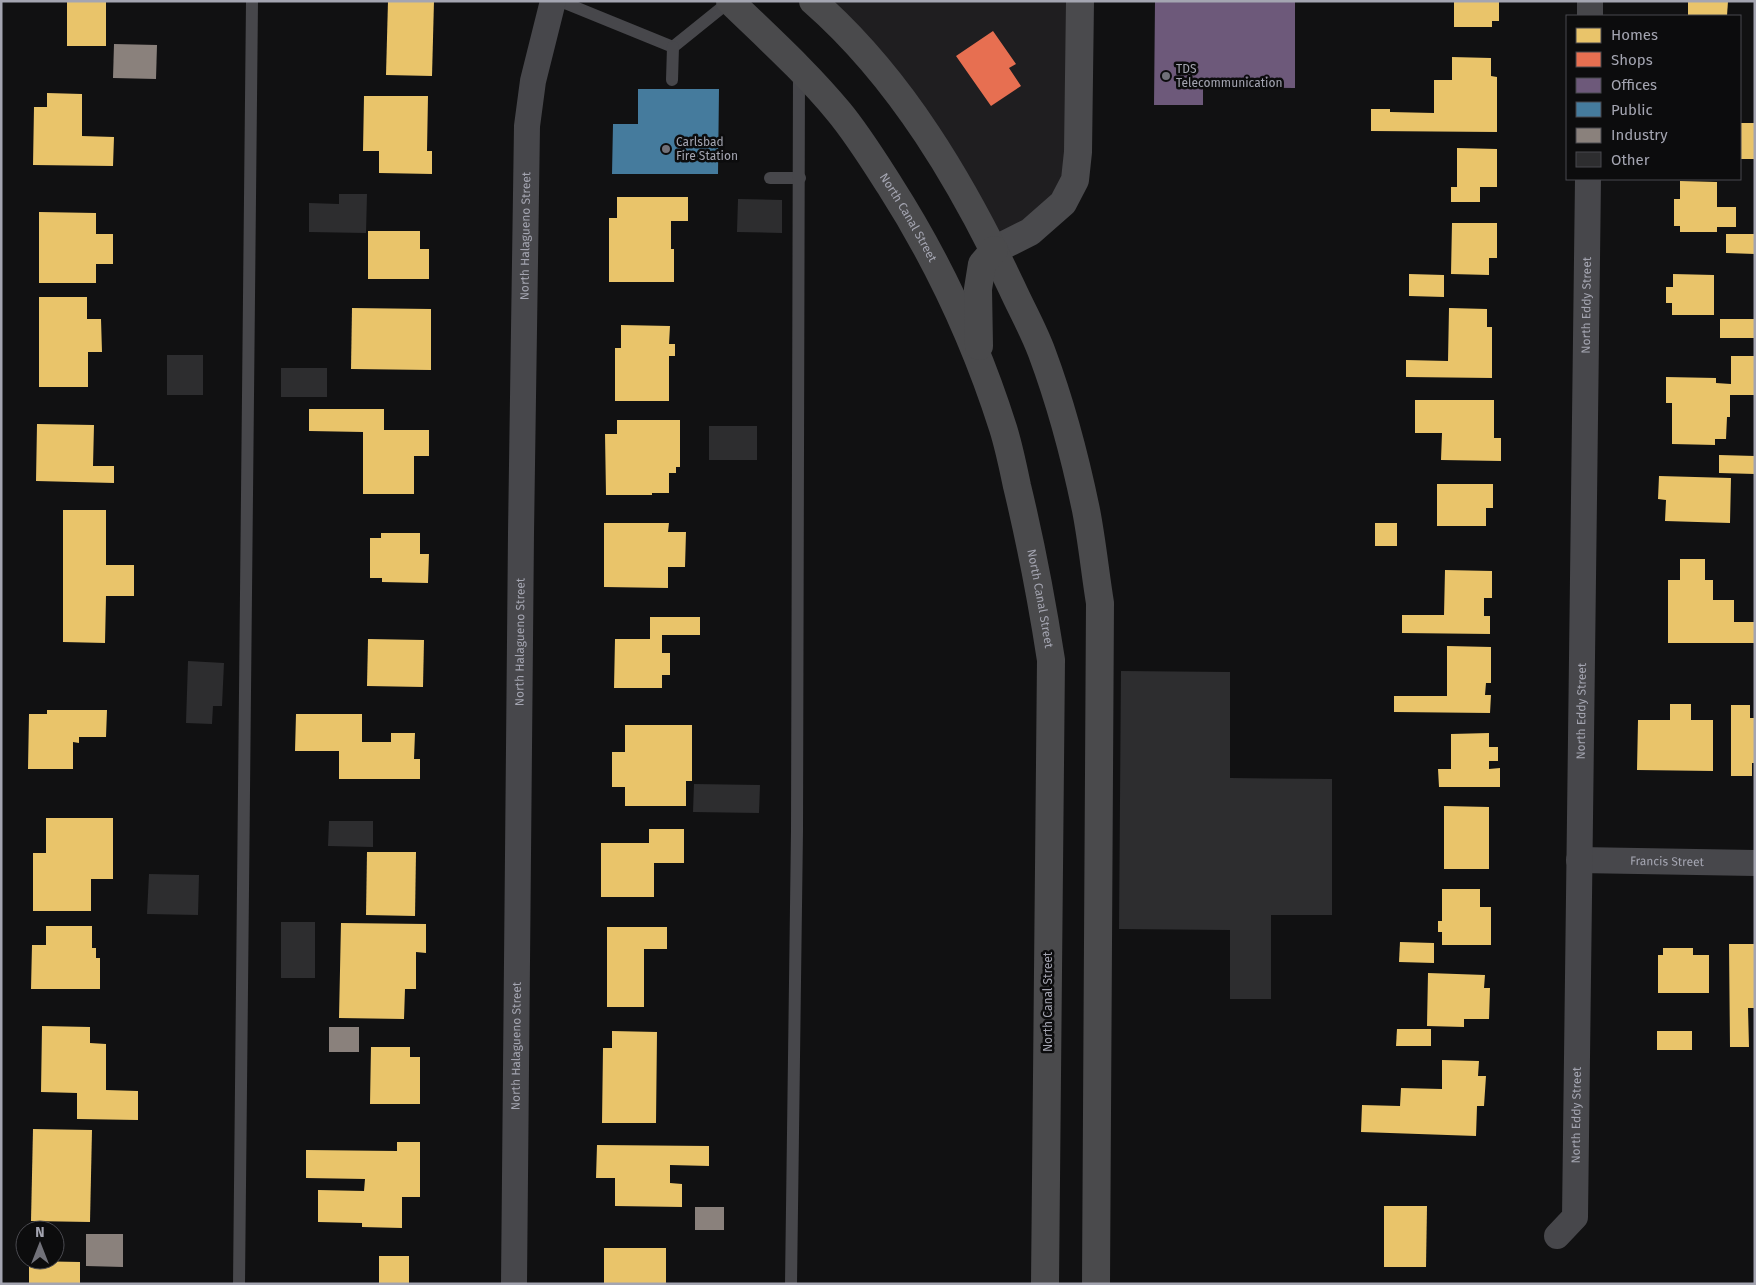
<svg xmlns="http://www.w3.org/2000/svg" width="1756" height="1285" viewBox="0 0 1756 1285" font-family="'Fira Sans',sans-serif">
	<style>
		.built { fill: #1f1e20 }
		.homes { fill: #e9c46a }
		.shops { fill: #e76f51 }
		.offices { fill: #6d597a }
		.public { fill: #457b9d }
		.industry { fill: #8a817c }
		.building { fill: #2d2d2f }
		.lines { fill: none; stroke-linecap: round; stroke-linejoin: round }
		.service { stroke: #47474b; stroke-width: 12 }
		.minor { stroke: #47474b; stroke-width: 26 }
		.primary { stroke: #4a4a4d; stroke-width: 28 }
		.trunk { stroke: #4a4a4c; stroke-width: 28 }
		.poi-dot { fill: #717179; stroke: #0c0c0d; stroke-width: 2 }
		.labels { text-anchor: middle; stroke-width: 5; stroke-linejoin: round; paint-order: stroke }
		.poi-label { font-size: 12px; fill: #a4a5b1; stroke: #0c0c0d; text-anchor: start }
		.street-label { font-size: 12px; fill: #a4a5b1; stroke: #0c0c0d }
	</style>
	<rect width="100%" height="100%" fill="#111112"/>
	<polygon class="built" points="813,1 1080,1 1075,180 994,250 953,177"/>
	<g class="homes">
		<rect x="67" y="1" width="39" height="45"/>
		<polygon points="388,1 434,1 432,76 386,75"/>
		<polygon points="1454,1 1499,1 1499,21 1492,21 1492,27 1454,27"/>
		<polygon points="1688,1 1728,1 1727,16 1688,16"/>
		<polygon points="1452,57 1491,58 1491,76 1497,77 1497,132 1371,131 1371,109 1390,109 1390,112 1434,113 1434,80 1452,80"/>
		<polygon points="47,93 82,94 82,136 114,137 113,166 33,165 34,107 47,107"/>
		<polygon points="364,96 428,96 427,151 432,151 432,174 379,173 379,151 363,151"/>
		<rect x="1740" y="123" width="15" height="36"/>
		<polygon points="1457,148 1497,149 1497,187 1480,187 1480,202 1451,202 1451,187 1457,187"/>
		<polygon points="1680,181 1717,182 1717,207 1736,207 1736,227 1717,227 1717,232 1680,232 1680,226 1674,226 1674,199 1680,199"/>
		<polygon points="617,197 688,197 688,221 671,221 671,249 674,249 674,282 609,282 609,218 617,218"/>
		<polygon points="39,212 96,213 96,234 113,234 113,264 96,264 96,283 39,283"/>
		<polygon points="1452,223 1497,223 1497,258 1489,258 1489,275 1451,274"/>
		<polygon points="368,231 420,231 420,249 429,249 429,279 368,279"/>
		<polygon points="1726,234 1755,234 1755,254 1726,253"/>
		<polygon points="1409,274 1444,275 1444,297 1409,296"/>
		<polygon points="1673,274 1714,275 1714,315 1672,315 1672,303 1666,303 1666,287 1673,287"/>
		<polygon points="39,297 87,297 87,319 101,319 102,352 88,352 88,387 39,387"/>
		<polygon points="352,308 431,309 431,370 351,369"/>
		<polygon points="1449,308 1487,309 1487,327 1492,327 1492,378 1406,377 1406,360 1448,361"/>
		<rect x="1720" y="319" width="34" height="19"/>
		<polygon points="621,325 670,326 669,344 675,344 675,356 669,356 669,401 615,401 615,348 621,348"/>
		<polygon points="1731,356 1755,356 1755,395 1730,395 1730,417 1727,417 1726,439 1715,439 1715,445 1672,444 1672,403 1666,403 1666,377 1716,378 1716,383 1731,384"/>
		<polygon points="1415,400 1494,400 1494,438 1501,438 1501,461 1441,460 1442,433 1415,433"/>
		<polygon points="309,409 384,409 384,430 429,430 429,456 414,456 414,494 363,494 363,432 309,431"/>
		<polygon points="617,420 680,420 680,467 676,467 676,473 669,473 669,493 652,493 652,495 606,495 605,434 617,434"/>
		<polygon points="37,424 94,425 93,466 114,466 114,483 36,481"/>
		<polygon points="1719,455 1755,456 1755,474 1719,473"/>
		<polygon points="1659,476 1731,478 1730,523 1665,521 1666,500 1658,499"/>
		<polygon points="1437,484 1493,484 1493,508 1486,508 1486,526 1437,526"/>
		<polygon points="63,510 106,510 106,565 134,565 134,596 106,596 105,643 63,642"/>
		<polygon points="604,523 669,523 668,532 686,532 685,567 668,567 668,588 604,587"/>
		<rect x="1375" y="523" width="22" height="23"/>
		<polygon points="381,533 420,533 420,554 429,554 428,583 382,582 382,578 370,578 370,538 381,538"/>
		<polygon points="1680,559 1705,559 1705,580 1713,580 1713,600 1734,600 1734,622 1755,622 1755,643 1668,643 1668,580 1680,580"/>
		<polygon points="1445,570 1492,571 1492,598 1484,598 1484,616 1490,616 1490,634 1402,633 1402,615 1444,615"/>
		<polygon points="650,617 700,617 700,635 662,635 662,653 670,653 670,675 662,675 662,688 614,688 615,639 650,639"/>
		<polygon points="368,639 424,640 423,687 367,686"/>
		<polygon points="1447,646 1491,647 1491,683 1486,683 1485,695 1491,695 1490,713 1394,712 1394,696 1447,696"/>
		<polygon points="1670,704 1691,704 1691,720 1713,720 1713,771 1637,770 1638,720 1670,720"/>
		<polygon points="1731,705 1750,705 1750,718 1755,718 1755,763 1752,763 1752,776 1731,776"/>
		<polygon points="47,710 107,710 106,737 79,737 79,743 73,742 73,769 28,769 29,714 47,714"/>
		<polygon points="296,714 362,714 362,742 391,742 391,733 415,733 414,759 420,759 420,779 339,779 339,751 295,751"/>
		<polygon points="625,725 692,725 692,781 686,781 686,806 625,806 625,787 612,787 612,752 625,752"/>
		<polygon points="1489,733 1489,747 1498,747 1498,761 1489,761 1489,769 1500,768 1500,787 1439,787 1438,769 1451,769 1451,734"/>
		<polygon points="1444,806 1489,807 1489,869 1444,869"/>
		<polygon points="46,818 113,818 113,879 91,879 91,911 33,911 33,853 46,853"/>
		<polygon points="649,829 684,829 684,863 654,863 654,897 601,897 601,843 649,843"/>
		<polygon points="367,852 416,852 415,916 366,915"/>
		<polygon points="1442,889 1480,889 1480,907 1491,907 1491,945 1442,945 1442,932 1438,932 1438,921 1442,921"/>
		<polygon points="341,923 426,924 426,953 416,952 416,989 405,989 404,1019 339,1018"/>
		<polygon points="46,926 92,926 92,948 96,948 96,958 100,958 100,989 31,989 32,945 46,945"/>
		<polygon points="607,927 667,927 667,949 644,949 644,1007 607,1007"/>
		<polygon points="1400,942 1434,943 1434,963 1399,962"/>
		<polygon points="1729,944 1755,944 1755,1008 1748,1008 1749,1047 1730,1047"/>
		<polygon points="1663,948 1693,948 1693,955 1709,955 1709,993 1658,993 1658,955 1663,955"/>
		<polygon points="1428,973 1485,975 1484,988 1490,988 1489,1019 1464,1019 1464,1027 1427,1026"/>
		<polygon points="42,1026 90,1027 90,1043 106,1044 106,1090 138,1091 138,1120 77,1119 77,1093 41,1092"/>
		<polygon points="1397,1029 1431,1029 1431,1046 1396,1046"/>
		<polygon points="612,1031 657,1032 656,1123 602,1123 603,1048 612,1048"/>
		<rect x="1657" y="1031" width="35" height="19"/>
		<polygon points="371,1047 410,1047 410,1057 420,1057 420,1104 370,1104"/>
		<polygon points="1442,1060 1479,1061 1478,1076 1486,1076 1484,1106 1477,1106 1476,1136 1361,1132 1362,1105 1400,1106 1401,1088 1442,1089"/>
		<polygon points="33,1129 92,1130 90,1222 31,1221"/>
		<polygon points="397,1142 420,1142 420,1197 402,1197 402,1228 362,1227 362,1223 318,1222 318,1190 364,1191 365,1179 306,1178 306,1150 397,1151"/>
		<polygon points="597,1145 709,1146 709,1166 670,1165 670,1183 682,1184 682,1207 615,1206 615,1178 596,1178"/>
		<polygon points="1384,1206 1427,1206 1426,1267 1384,1267"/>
		<rect x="604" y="1248" width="62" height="36"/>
		<rect x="379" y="1256" width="30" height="28"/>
		<polygon points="29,1261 80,1262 80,1284 29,1284"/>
	</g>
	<polygon class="shops" points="993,31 1016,64 1009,68 1021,86 991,106 956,56"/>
	<polygon class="offices" points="1155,1 1295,1 1295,88 1203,87 1203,105 1154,105"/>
	<polygon class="public" points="638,89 719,89 718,174 612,174 613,124 638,124"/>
	<g class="industry">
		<polygon points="114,44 157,45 156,79 113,78"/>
		<rect x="329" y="1027" width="30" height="25"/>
		<rect x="695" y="1207" width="29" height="23"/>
		<polygon points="86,1234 123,1234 123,1267 86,1266"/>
	</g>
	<g class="building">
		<polygon points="339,194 367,194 366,233 309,232 309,203 339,204"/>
		<polygon points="738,199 782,200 782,233 737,232"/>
		<rect x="167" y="355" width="36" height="40"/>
		<rect x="281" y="368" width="46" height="29"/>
		<rect x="709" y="426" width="48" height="34"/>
		<polygon points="188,661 224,663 222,706 213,706 212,724 186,723"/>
		<polygon points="1121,671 1230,672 1230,778 1332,779 1332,915 1271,915 1271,999 1230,999 1230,930 1119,929"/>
		<polygon points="694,784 760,785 759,813 693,812"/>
		<polygon points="329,821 373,821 373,847 328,846"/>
		<polygon points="149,874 199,875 198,915 147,914"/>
		<rect x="281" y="922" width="34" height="56"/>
	</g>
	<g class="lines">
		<g class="service">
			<polyline points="560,1 673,47"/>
			<polyline points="673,47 730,1"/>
			<polyline points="672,80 673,47"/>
			<polyline points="770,178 800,178"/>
			<polyline points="239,1284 252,1"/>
			<polyline points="791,1284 797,831 799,71"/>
		</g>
		<g class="minor">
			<polyline points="1590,16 1590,1"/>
			<path id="s1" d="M1579 860 1755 863"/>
			<path id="s2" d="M1557 1236 1575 1217 1588 179"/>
			<path id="s3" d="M514 1284 521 533 527 126 533 81 553 1"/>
		</g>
		<polyline class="primary" points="994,250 1030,232 1063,203 1075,180 1078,152 1080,1"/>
		<g class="trunk">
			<path id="s4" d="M730 1C767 37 806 72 839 112 858 135 874 161 890 186 938 261 976 343 1003 428 1009 447 1013 467 1017 486 1031 544 1042 602 1051 660L1045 1284"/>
			<path d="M813 1C901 78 963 184 1012 288 1022 310 1034 331 1042 353 1061 404 1075 457 1086 510 1092 541 1095 572 1100 603L1096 1284"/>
			<polyline points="979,346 978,289 982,264 994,250"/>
		</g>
	</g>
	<g class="poi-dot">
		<circle cx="1166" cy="76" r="5"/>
		<circle cx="666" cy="149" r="5"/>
	</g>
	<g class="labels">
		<g class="poi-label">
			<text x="1176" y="73">TDS<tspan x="1176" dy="14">Telecommunication</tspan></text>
			<text x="676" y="146">Carlsbad<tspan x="676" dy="14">Fire Station</tspan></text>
		</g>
		<g class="street-label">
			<text dy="4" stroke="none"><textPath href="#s4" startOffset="282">North Canal Street</textPath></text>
			<text dy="4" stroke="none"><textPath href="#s3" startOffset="1048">North Halagueno Street</textPath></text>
			<text dy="4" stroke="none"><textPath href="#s2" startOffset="938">North Eddy Street</textPath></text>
			<text dy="4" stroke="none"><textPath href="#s4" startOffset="688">North Canal Street</textPath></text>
			<text dy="4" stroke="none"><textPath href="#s3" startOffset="642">North Halagueno Street</textPath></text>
			<text dy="4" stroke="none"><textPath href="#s2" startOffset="532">North Eddy Street</textPath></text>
			<text dy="4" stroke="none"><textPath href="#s1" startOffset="88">Francis Street</textPath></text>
			<text transform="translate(1048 1002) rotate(-90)" y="4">North Canal Street</text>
			<text dy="4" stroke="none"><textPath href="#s3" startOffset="238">North Halagueno Street</textPath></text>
			<text dy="4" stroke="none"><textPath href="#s2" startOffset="128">North Eddy Street</textPath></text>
		</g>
	</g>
	<rect width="1756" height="1285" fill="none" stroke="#a4a5b1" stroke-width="5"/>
	<rect x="1566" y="15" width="175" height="165" fill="#0c0c0d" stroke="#49494f"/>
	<rect x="1576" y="28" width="25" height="15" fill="#e9c46a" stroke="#49494f"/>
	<text x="1611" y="40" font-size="15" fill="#a4a5b1">Homes</text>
	<rect x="1576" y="52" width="25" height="15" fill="#e76f51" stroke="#49494f"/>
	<text x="1611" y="65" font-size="15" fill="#a4a5b1">Shops</text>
	<rect x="1576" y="78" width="25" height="15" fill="#6d597a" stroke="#49494f"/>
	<text x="1611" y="90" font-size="15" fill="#a4a5b1">Offices</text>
	<rect x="1576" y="102" width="25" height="15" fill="#457b9d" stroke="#49494f"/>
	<text x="1611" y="115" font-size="15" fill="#a4a5b1">Public</text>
	<rect x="1576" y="128" width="25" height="15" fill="#8a817c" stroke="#49494f"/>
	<text x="1611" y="140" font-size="15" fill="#a4a5b1">Industry</text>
	<rect x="1576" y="152" width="25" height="15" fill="#2d2d2f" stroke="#49494f"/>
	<text x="1611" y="165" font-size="15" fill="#a4a5b1">Other</text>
	<g transform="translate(40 1245)"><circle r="24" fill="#0c0c0d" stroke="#49494f"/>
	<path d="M0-4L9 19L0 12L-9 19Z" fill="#717179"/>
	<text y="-8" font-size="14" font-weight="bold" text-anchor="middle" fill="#a4a5b1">N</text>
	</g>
</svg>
